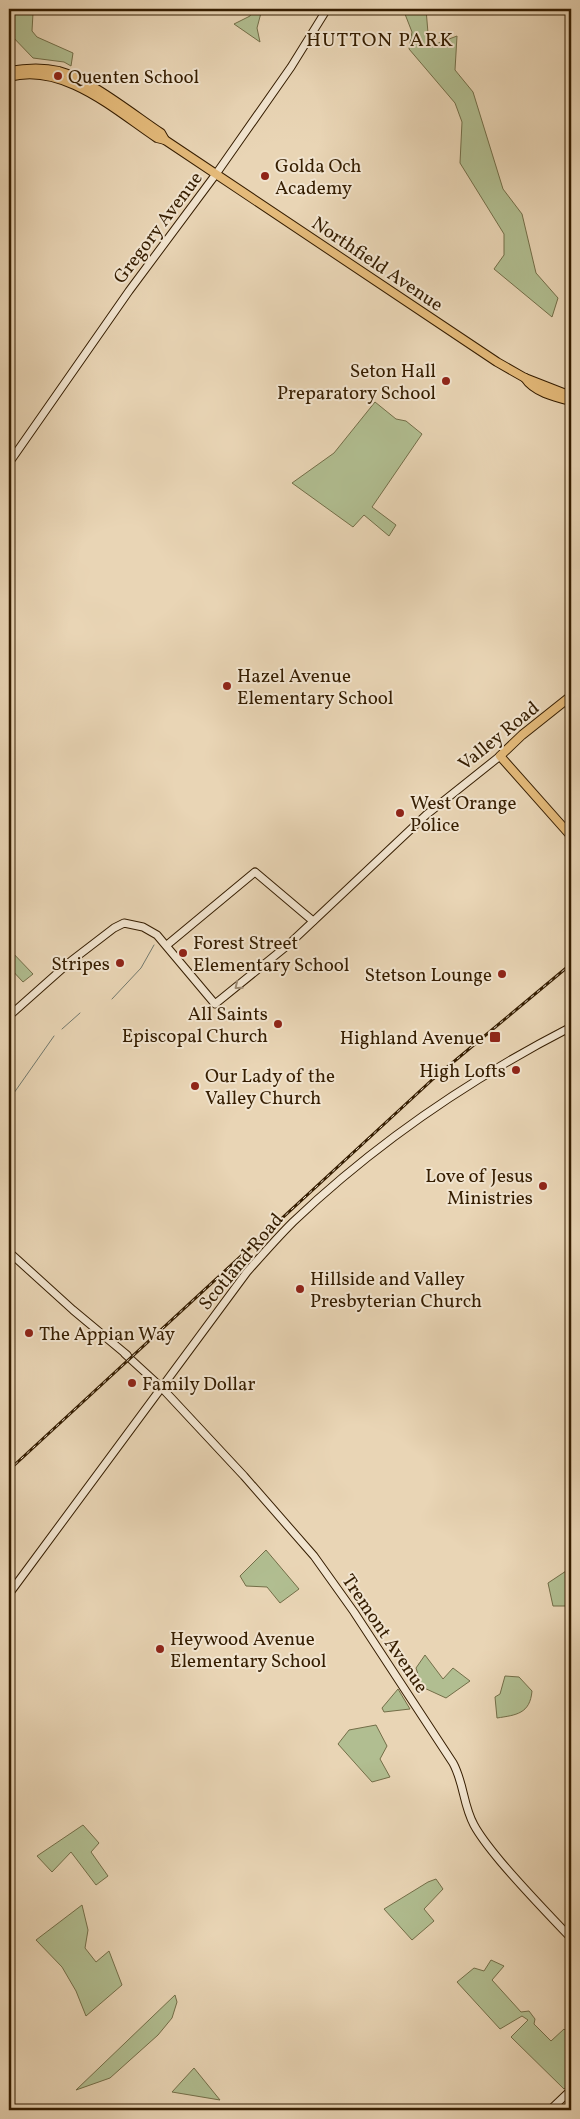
<svg xmlns="http://www.w3.org/2000/svg" width="580" height="2119" viewBox="0 0 580 2119" font-family="Vollkorn,serif">
	<style>
		.green { fill: #b1be91; stroke: #736e48 }
		.lines { fill: none; stroke-linecap: round; stroke-linejoin: round }
		.stream { stroke: #72796e; stroke-width: 1 }
		.secondary-casing { stroke: #351d00; stroke-width: 9 }
		.primary-casing { stroke: #351d00; stroke-width: 10 }
		.secondary { stroke: #f1e4cf; stroke-width: 7 }
		.primary { stroke: #e4ba7a; stroke-width: 8 }
		.rail-casing { stroke: #351d00; stroke-width: 3 }
		.rail { stroke: #f1e4cf; stroke-width: 1; stroke-dasharray: 4; stroke-linecap: butt }
		.oneway { stroke: #9c8a72 }
		.poi-dot { fill: #8f2418; stroke: #f1e4cf; stroke-width: 2 }
		.labels { text-anchor: middle; stroke-width: 4; stroke-linejoin: round; paint-order: stroke }
		.poi-label { font-size: 19px; fill: #351d00; stroke: #f1e4cf; text-anchor: start }
		.street-label { font-size: 19px; fill: #351d00; stroke: #f1e4cf }
		.neighbourhood-label { font-size: 20px; letter-spacing: 1px; fill: #351d00; stroke: #f1e4cf }
	</style>
	<rect width="100%" height="100%" fill="#e9d5b5"/>
	<filter id="stains"><feTurbulence type="fractalNoise" baseFrequency=".004" numOctaves="4"/><feColorMatrix values="0 0 0 0 .2 0 0 0 0 .09 0 0 0 0 .02 0 0 0 .5 -.17"/></filter>
	<radialGradient id="worn" r=".72"><stop offset=".6" stop-color="#630" stop-opacity="0"/><stop offset="1" stop-color="#630" stop-opacity=".3"/></radialGradient>
	<g class="green">
		<polygon points="9,9 37,9 33,13 32,31 37,37 73,53 71,66 64,62 33,58 9,33"/>
		<polygon points="253,9 262,9 257,28 260,42 234,24 250,16"/>
		<polygon points="403,9 426,9 428,33 436,44 457,36 455,70 473,92 503,189 522,214 536,273 558,298 552,317 494,269 504,255 504,234 460,163 462,122 455,103 409,49 412,32"/>
		<polygon points="375,402 396,419 406,421 422,434 372,507 396,525 389,536 364,515 353,527 292,483 334,453"/>
		<polygon points="9,949 33,974 23,982 9,967"/>
		<polygon points="266,1550 299,1589 280,1603 267,1587 246,1586 240,1576"/>
		<polygon points="566,1571 571,1576 571,1606 553,1606 548,1583"/>
		<polygon points="425,1655 443,1679 453,1668 470,1681 446,1698 422,1687 416,1668"/>
		<path d="M505 1676 519 1677 532 1691C530 1714 516 1715 497 1718L495 1697 500 1694Z"/>
		<polygon points="398,1689 410,1709 384,1712 382,1708"/>
		<polygon points="376,1725 387,1746 380,1759 390,1777 372,1782 338,1744 349,1730"/>
		<polygon points="83,1825 99,1843 91,1852 108,1876 96,1885 71,1852 52,1872 37,1856"/>
		<polygon points="436,1879 443,1889 424,1909 434,1921 412,1940 384,1909 428,1882"/>
		<polygon points="82,1905 88,1930 85,1948 96,1962 109,1951 122,1985 86,2016 76,1991 62,1967 36,1940"/>
		<polygon points="491,1960 504,1966 492,1980 521,2012 529,2011 535,2019 534,2024 551,2041 564,2029 571,2036 571,2082 564,2089 511,2037 528,2020 522,2016 500,2029 457,1982 474,1968 484,1971"/>
		<polygon points="175,1995 177,2002 172,2018 158,2035 110,2078 76,2090"/>
		<polygon points="194,2068 220,2100 172,2092"/>
	</g>
	<g class="lines">
		<g class="stream">
			<polyline points="112,999 141,968 154,945"/>
			<polyline points="62,1029 80,1013"/>
			<polyline points="9,1100 54,1036"/>
		</g>
		<defs>
			<g id="secondary">
				<polyline points="9,463 129,291 216,174 291,67 327,9"/>
				<polyline points="167,945 255,872 313,921"/>
				<polyline points="9,1016 71,961 114,928 124,923 143,927 157,935 215,1004 288,945 426,815 500,756"/>
				<polyline points="9,1252 73,1310 127,1355"/>
				<path d="M125 1354 161 1387 244 1476 314 1556 354 1612 453 1763C464 1783 463 1805 474 1825 481 1838 491 1850 501 1862 523 1888 547 1913 571 1938"/>
				<path d="M9 1594 247 1272C262 1255 277 1238 293 1222 375 1144 470 1079 571 1027"/>
				<polyline points="550,2110 571,2090"/>
			</g>
			<g id="primary">
				<path d="M9 71C26 68 42 67 59 71 89 79 134 115 161 133L165 140"/>
				<path d="M9 77C63 62 115 110 157 138L165 140 497 362 525 378 571 396"/>
				<path d="M525 378C534 392 555 397 571 401"/>
				<polyline points="571,696 522,735 500,756 571,836"/>
			</g>
		</defs>
		<use href="#secondary" class="secondary-casing"/>
		<use href="#primary" class="primary-casing"/>
		<use href="#secondary" class="secondary"/>
		<use href="#primary" class="primary"/>
		<defs>
			<polyline id="rail" points="9,1470 433,1079 571,964"/>
		</defs>
		<use href="#rail" class="rail-casing"/>
		<use href="#rail" class="rail"/>
	</g>
	<defs><path id="oneway-chevron" d="M-2-3.5L2.5 0L-2 3.5" fill="none" stroke-width="1.6" stroke-linecap="round" stroke-linejoin="round" transform="scale(1.25)"/></defs>
	<use class="oneway" href="#oneway-chevron" transform="translate(238 986) rotate(141)"/>
	<g class="poi-dot">
		<circle cx="58" cy="76" r="5"/>
		<circle cx="265" cy="176" r="5"/>
		<circle cx="446" cy="381" r="5"/>
		<circle cx="227" cy="686" r="5"/>
		<circle cx="400" cy="813" r="5"/>
		<circle cx="183" cy="953" r="5"/>
		<circle cx="120" cy="963" r="5"/>
		<circle cx="502" cy="974" r="5"/>
		<circle cx="278" cy="1024" r="5"/>
		<rect x="489" y="1031" width="12" height="12" rx="2.5"/>
		<circle cx="516" cy="1070" r="5"/>
		<circle cx="195" cy="1086" r="5"/>
		<circle cx="543" cy="1186" r="5"/>
		<circle cx="300" cy="1289" r="5"/>
		<circle cx="29" cy="1333" r="5"/>
		<circle cx="132" cy="1383" r="5"/>
		<circle cx="160" cy="1649" r="5"/>
	</g>
	<g class="labels">
		<g class="poi-label">
			<text x="68" y="83">Quenten School</text>
			<text x="275" y="172">Golda Och<tspan x="275" dy="22">Academy</tspan></text>
			<text x="436" y="377" text-anchor="end">Seton Hall<tspan x="436" dy="22">Preparatory School</tspan></text>
			<text x="237" y="682">Hazel Avenue<tspan x="237" dy="22">Elementary School</tspan></text>
			<text x="410" y="809">West Orange<tspan x="410" dy="22">Police</tspan></text>
			<text x="193" y="949">Forest Street<tspan x="193" dy="22">Elementary School</tspan></text>
			<text x="110" y="970" text-anchor="end">Stripes</text>
			<text x="492" y="981" text-anchor="end">Stetson Lounge</text>
			<text x="268" y="1020" text-anchor="end">All Saints<tspan x="268" dy="22">Episcopal Church</tspan></text>
			<text x="484" y="1044" text-anchor="end">Highland Avenue</text>
			<text x="506" y="1077" text-anchor="end">High Lofts</text>
			<text x="205" y="1082">Our Lady of the<tspan x="205" dy="22">Valley Church</tspan></text>
			<text x="533" y="1182" text-anchor="end">Love of Jesus<tspan x="533" dy="22">Ministries</tspan></text>
			<text x="310" y="1285">Hillside and Valley<tspan x="310" dy="22">Presbyterian Church</tspan></text>
			<text x="39" y="1340">The Appian Way</text>
			<text x="142" y="1390">Family Dollar</text>
			<text x="170" y="1645">Heywood Avenue<tspan x="170" dy="22">Elementary School</tspan></text>
		</g>
		<g class="street-label">
			<text transform="translate(157 227) rotate(-53)" y="7">Gregory Avenue</text>
			<text transform="translate(378 263) rotate(34)" y="7">Northfield Avenue</text>
			<text transform="translate(498 735) rotate(-39)" y="7">Valley Road</text>
			<text transform="translate(240 1261) rotate(-50)" y="7">Scotland Road</text>
			<text transform="translate(386 1633) rotate(56)" y="7">Tremont Avenue</text>
		</g>
		<g class="neighbourhood-label">
			<text x="380" y="46">HUTTON PARK</text>
		</g>
	</g>
	<rect width="580" height="2119" fill="none" stroke="#e9d5b5" stroke-width="30"/>
	<rect x="10" y="10" width="560" height="2099" fill="none" stroke="#351d00" stroke-width="2.5"/>
	<rect x="15" y="15" width="550" height="2089" fill="none" stroke="#351d00"/>
	<rect width="100%" height="100%" filter="url(#stains)"/>
	<rect width="100%" height="100%" fill="url(#worn)"/>
</svg>
